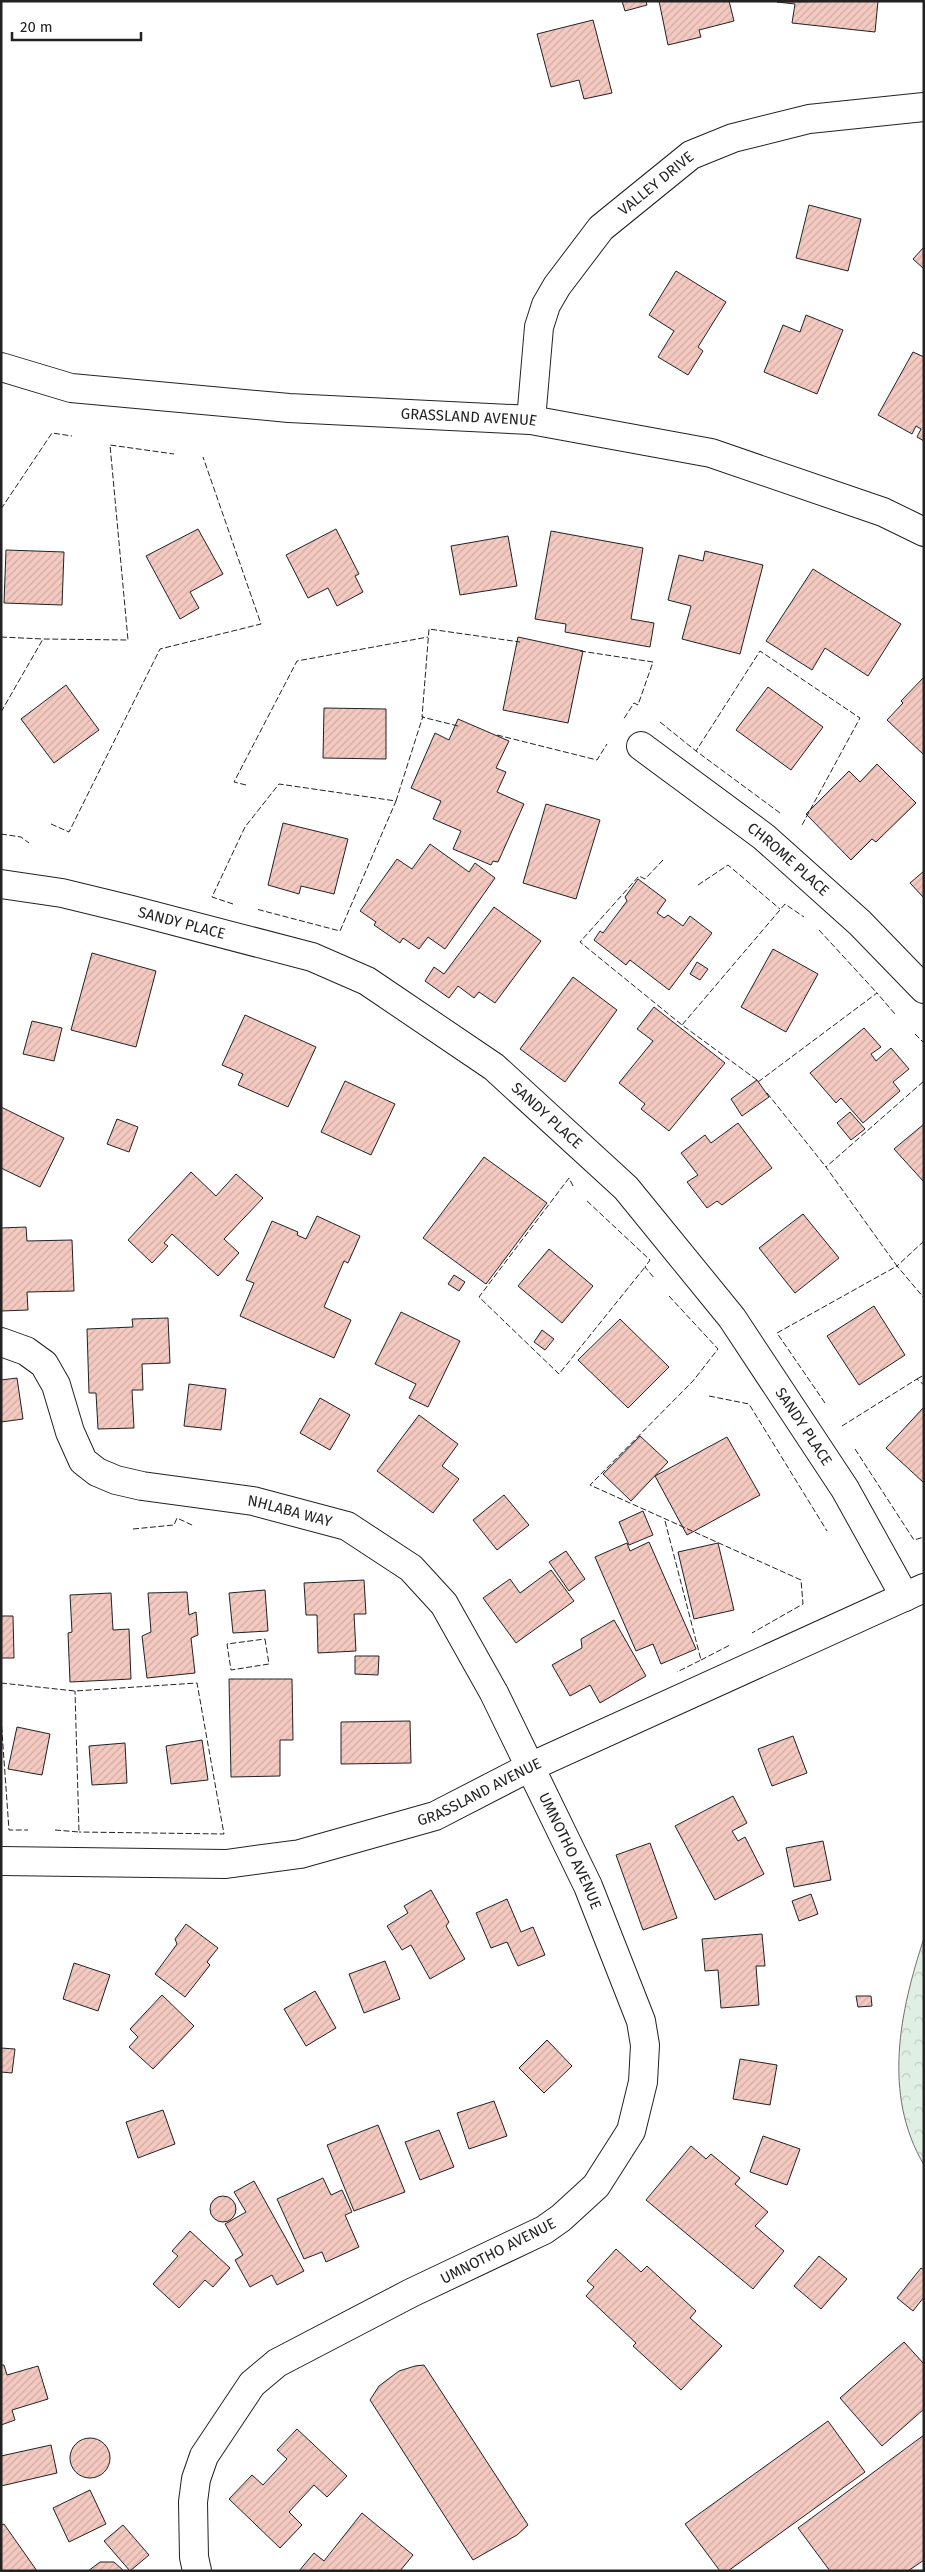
<svg xmlns="http://www.w3.org/2000/svg" width="925" height="2572" viewBox="0 0 925 2572" font-family="'Fira Sans',sans-serif">
	<style>
		.forest { fill: url(#forest-crowns); stroke: #6f6f6f }
		.building { fill: url(#building-hatch); stroke: #222 }
		.lines { fill: none; stroke-linecap: round; stroke-linejoin: round }
		.street-casing { stroke: #222; stroke-width: 30 }
		.street { stroke: #fff; stroke-width: 28 }
		.fence { stroke: #222; stroke-width: 1; stroke-dasharray: 6 2.5; stroke-linecap: butt }
		.labels { text-anchor: middle; stroke-width: 4; stroke-linejoin: round; paint-order: stroke }
		.street-label { font-size: 15px; fill: #222; stroke: #fff }
	</style>
	<defs>
		<pattern id="forest-crowns" width="20" height="18" patternUnits="userSpaceOnUse" patternTransform="scale(1.25)"><rect width="20" height="18" fill="#e0efe3"/><path d="M2 6a3 3 0 1 1 6 0M12 15a3 3 0 1 1 6 0" fill="none" stroke="#c0cdc2"/></pattern>
		<pattern id="building-hatch" width="6" height="6" patternUnits="userSpaceOnUse" patternTransform="scale(1.25)"><rect width="6" height="6" fill="#f3c9c0"/><path d="M-1 1l2-2M0 6l6-6M5 7l2-2" fill="none" stroke="#d0aca5"/></pattern>
	</defs>
	<rect width="100%" height="100%" fill="#fff"/>
	<path class="forest" d="M924 1938V2165C882 2094 900 2011 924 1938Z"/>
	<g class="building">
		<polygon points="622,1 646,1 647,5 625,11"/>
		<polygon points="659,1 729,1 734,21 699,30 701,37 668,45"/>
		<polygon points="878,1 875,32 792,23 795,4 777,2"/>
		<polygon points="593,20 612,93 584,99 579,80 551,87 537,34"/>
		<polygon points="809,205 861,219 848,271 796,258"/>
		<polygon points="924,247 924,269 913,259"/>
		<polygon points="676,271 726,302 698,347 703,351 688,375 658,357 674,331 649,315"/>
		<polygon points="806,315 843,330 817,394 764,372 783,325 800,332"/>
		<polygon points="913,352 924,357 924,441 917,437 921,429 916,426 912,434 878,415"/>
		<polygon points="198,529 223,574 190,592 199,608 180,619 146,556"/>
		<polygon points="336,529 359,574 355,576 363,592 337,606 328,588 308,598 286,555"/>
		<polygon points="551,531 643,548 631,619 654,623 650,647 565,632 566,624 535,619"/>
		<polygon points="508,536 517,586 460,595 451,546"/>
		<polygon points="6,550 64,552 62,605 4,603"/>
		<polygon points="705,551 763,565 740,654 682,639 691,606 668,600 679,555 703,561"/>
		<polygon points="813,569 901,624 868,676 825,648 812,670 766,641"/>
		<polygon points="518,637 583,651 568,723 503,710"/>
		<polygon points="924,677 924,755 887,720 903,703 901,701"/>
		<polygon points="66,685 99,730 54,763 21,719"/>
		<polygon points="768,687 823,727 791,770 736,730"/>
		<polygon points="324,708 386,709 386,759 323,758"/>
		<polygon points="458,719 509,741 496,768 506,772 497,792 524,804 498,862 493,861 491,865 453,849 461,831 433,819 441,801 411,788 435,733 449,740"/>
		<polygon points="877,764 916,803 876,842 872,839 851,860 806,814 849,771 860,782"/>
		<polygon points="546,804 600,820 576,899 523,883"/>
		<polygon points="283,823 348,839 334,894 301,886 299,894 268,885"/>
		<polygon points="430,844 469,872 475,863 495,878 445,949 428,937 419,949 403,938 400,943 374,925 376,922 360,911 397,859 412,869"/>
		<polygon points="924,871 924,898 910,883"/>
		<polygon points="638,879 666,900 657,913 664,918 668,915 683,926 690,916 712,933 669,990 630,960 626,965 594,940 600,931 603,933 627,901 625,897"/>
		<polygon points="494,907 541,941 495,1003 479,992 474,998 458,986 449,998 425,981 434,967 444,974"/>
		<polygon points="773,949 818,974 786,1032 741,1007"/>
		<polygon points="92,953 156,971 136,1047 71,1030"/>
		<polygon points="697,962 708,969 700,980 690,974"/>
		<polygon points="573,977 617,1010 565,1082 520,1049"/>
		<polygon points="654,1007 725,1063 669,1131 641,1109 645,1104 619,1083 653,1041 637,1029"/>
		<polygon points="245,1015 316,1047 288,1107 238,1085 243,1074 222,1065"/>
		<polygon points="32,1021 62,1028 54,1061 23,1054"/>
		<polygon points="864,1028 881,1047 871,1054 876,1061 891,1048 909,1069 893,1082 900,1091 863,1123 841,1098 836,1103 810,1073"/>
		<polygon points="757,1080 769,1097 742,1116 731,1099"/>
		<polygon points="345,1081 395,1104 371,1155 321,1132"/>
		<polygon points="1,1107 64,1138 40,1187 1,1168"/>
		<polygon points="850,1112 865,1129 851,1140 837,1123"/>
		<polygon points="117,1119 138,1127 129,1152 107,1144"/>
		<polygon points="738,1123 772,1168 722,1205 717,1201 707,1208 687,1182 698,1175 681,1153 705,1135 711,1143"/>
		<polygon points="924,1124 924,1182 894,1149"/>
		<polygon points="484,1157 547,1203 486,1284 423,1238"/>
		<polygon points="191,1172 216,1196 236,1174 263,1198 224,1239 239,1253 218,1276 172,1234 164,1243 168,1246 152,1263 128,1240"/>
		<polygon points="803,1214 839,1258 795,1293 759,1248"/>
		<polygon points="317,1216 360,1236 348,1263 344,1261 324,1307 351,1320 334,1358 240,1316 254,1283 246,1280 272,1221 298,1232 297,1235 306,1239"/>
		<polygon points="26,1227 27,1241 72,1240 74,1291 27,1292 28,1310 1,1311 1,1228"/>
		<polygon points="549,1249 593,1286 562,1323 518,1286"/>
		<polygon points="454,1275 465,1282 459,1291 448,1284"/>
		<polygon points="874,1306 905,1355 859,1385 827,1336"/>
		<polygon points="401,1312 460,1341 428,1407 409,1398 416,1384 375,1364"/>
		<polygon points="168,1318 170,1363 142,1364 143,1390 132,1390 134,1428 98,1429 96,1393 89,1393 87,1329 133,1327 132,1319"/>
		<polygon points="620,1319 669,1367 628,1408 578,1360"/>
		<polygon points="542,1330 554,1339 545,1350 534,1342"/>
		<polygon points="17,1378 23,1419 1,1422 1,1380"/>
		<polygon points="189,1384 226,1389 221,1430 184,1426"/>
		<polygon points="320,1398 350,1415 330,1450 300,1433"/>
		<polygon points="924,1407 924,1483 886,1448"/>
		<polygon points="419,1415 458,1444 442,1466 459,1479 433,1513 377,1471"/>
		<polygon points="640,1436 668,1462 631,1501 603,1474"/>
		<polygon points="727,1437 760,1495 687,1535 655,1476"/>
		<polygon points="504,1495 529,1525 497,1550 473,1520"/>
		<polygon points="643,1511 653,1535 629,1545 619,1522"/>
		<polygon points="649,1542 696,1649 661,1664 653,1644 636,1651 595,1557 627,1543 630,1551"/>
		<polygon points="718,1543 734,1610 694,1619 678,1552"/>
		<polygon points="566,1551 585,1579 569,1591 549,1562"/>
		<polygon points="551,1570 574,1601 516,1643 483,1598 510,1579 520,1593"/>
		<polygon points="364,1580 366,1614 354,1614 356,1651 318,1653 317,1615 306,1615 304,1583"/>
		<polygon points="265,1590 268,1631 233,1633 229,1593"/>
		<polygon points="187,1592 189,1615 196,1612 198,1635 191,1638 195,1673 147,1678 142,1636 151,1632 148,1593"/>
		<polygon points="111,1593 113,1630 129,1629 131,1679 70,1682 68,1633 72,1632 70,1595"/>
		<polygon points="1,1616 13,1616 14,1658 1,1658"/>
		<polygon points="614,1620 646,1676 600,1703 590,1685 570,1696 552,1665 582,1648 581,1639"/>
		<polygon points="355,1656 379,1656 378,1675 355,1674"/>
		<polygon points="229,1679 292,1679 293,1740 280,1740 280,1776 231,1777"/>
		<polygon points="410,1721 411,1763 341,1764 341,1722"/>
		<polygon points="17,1727 50,1734 42,1775 8,1769"/>
		<polygon points="793,1736 807,1773 772,1786 758,1749"/>
		<polygon points="202,1740 208,1780 171,1784 166,1746"/>
		<polygon points="125,1743 127,1783 92,1785 89,1746"/>
		<polygon points="733,1796 747,1823 732,1831 738,1841 745,1837 764,1874 715,1900 675,1826"/>
		<polygon points="823,1841 831,1880 794,1887 786,1848"/>
		<polygon points="650,1843 677,1918 643,1930 616,1855"/>
		<polygon points="431,1890 449,1922 446,1926 465,1959 430,1979 411,1945 402,1950 387,1926 408,1913 404,1906"/>
		<polygon points="811,1894 818,1914 799,1921 792,1901"/>
		<polygon points="507,1899 521,1932 533,1927 545,1955 518,1966 507,1942 491,1948 476,1913"/>
		<polygon points="186,1924 218,1948 207,1962 210,1965 185,1997 155,1974 177,1944 175,1939"/>
		<polygon points="762,1934 765,1966 756,1966 759,2005 721,2008 718,1970 705,1971 702,1939"/>
		<polygon points="385,1961 400,1999 364,2013 349,1974"/>
		<polygon points="74,1963 110,1975 98,2011 63,1999"/>
		<polygon points="315,1991 336,2028 306,2046 284,2009"/>
		<polygon points="162,1995 194,2026 153,2069 129,2047 138,2037 130,2029"/>
		<polygon points="856,1996 871,1996 872,2006 858,2007"/>
		<polygon points="547,2040 572,2066 544,2093 519,2068"/>
		<polygon points="1,2048 15,2049 12,2073 1,2072"/>
		<polygon points="740,2059 777,2065 770,2105 733,2099"/>
		<polygon points="494,2101 507,2136 469,2149 457,2113"/>
		<polygon points="163,2110 175,2144 138,2158 126,2122"/>
		<polygon points="378,2125 405,2192 354,2211 327,2145"/>
		<polygon points="439,2130 454,2167 420,2180 405,2142"/>
		<polygon points="763,2136 800,2149 787,2185 750,2172"/>
		<polygon points="691,2146 706,2159 711,2154 740,2178 735,2184 768,2212 755,2226 784,2251 753,2289 646,2200"/>
		<polygon points="323,2178 331,2195 342,2190 352,2212 345,2215 359,2247 326,2262 322,2252 304,2259 277,2199"/>
		<polygon points="254,2181 304,2271 277,2285 272,2275 250,2287 235,2260 243,2255 225,2224 246,2212 234,2192"/>
		<circle cx="223" cy="2209" r="13"/>
		<polygon points="190,2231 230,2268 213,2287 205,2280 179,2308 153,2284 178,2256 172,2251"/>
		<polygon points="616,2249 641,2272 647,2266 696,2311 690,2318 722,2346 681,2390 633,2346 636,2343 586,2296 594,2287 587,2281"/>
		<polygon points="819,2256 847,2279 821,2309 794,2286"/>
		<polygon points="921,2268 924,2270 924,2297 913,2311 897,2298"/>
		<polygon points="904,2342 924,2364 924,2409 882,2446 840,2398"/>
		<polygon points="1,2365 4,2365 7,2375 38,2366 48,2399 12,2410 15,2420 1,2425"/>
		<polygon points="424,2365 528,2525 517,2535 473,2560 370,2400 379,2386 399,2371 415,2366"/>
		<polygon points="828,2421 865,2472 728,2571 720,2571 685,2524"/>
		<polygon points="297,2429 347,2476 327,2497 314,2485 289,2512 302,2525 280,2548 229,2499 252,2475 263,2485 287,2459 277,2450"/>
		<polygon points="924,2435 924,2560 908,2571 830,2571 798,2528"/>
		<circle cx="90" cy="2458" r="20"/>
		<polygon points="51,2445 57,2473 1,2486 1,2456"/>
		<polygon points="90,2490 106,2524 69,2542 53,2508"/>
		<polygon points="362,2513 413,2555 400,2571 299,2571 314,2553 324,2561"/>
		<polygon points="4,2524 37,2571 1,2571 1,2525"/>
		<polygon points="123,2525 149,2555 130,2571 104,2541"/>
		<polygon points="100,2562 114,2562 124,2571 88,2571"/>
	</g>
	<g class="lines">
		<defs>
			<g id="street">
				<path id="s1" d="M1 367 71 388 289 408 531 420 711 453 883 512 924 532"/>
				<path id="s2" d="M531 420 539 327 546 305 557 286 601 228 691 155 733 138 809 119 924 107"/>
				<path id="s3" d="M641 746 764 837 860 923 924 989"/>
				<path id="s4" d="M1 884 62 893 132 910 312 957 367 981 494 1067 626 1188 732 1318 845 1489 905 1597"/>
				<path id="s5" d="M1 1342 26 1351 44 1364 56 1385 70 1432 83 1461 97 1472 116 1480 142 1486 253 1501 347 1526 411 1568 444 1604 494 1693 588 1886 641 2021 645 2045 643 2082 631 2131 596 2186 561 2218 544 2230 411 2293 277 2363 252 2384 204 2456 196 2479 193 2502 194 2557 197 2571"/>
				<path id="s6" d="M1 1861 226 1864 300 1854 435 1816 530 1767 924 1588"/>
			</g>
		</defs>
		<use href="#street" class="street-casing"/>
		<use href="#street" class="street"/>
		<g class="fence">
			<polyline points="1,509 52,433 72,436"/>
			<polyline points="1,637 43,639"/>
			<polyline points="580,651 653,662 638,705 634,703 623,720"/>
			<polyline points="1,712 43,639 128,640 110,445 174,454"/>
			<polyline points="660,722 696,751"/>
			<polyline points="458,726 422,717 429,629 520,642"/>
			<polyline points="497,735 597,760 607,744"/>
			<polyline points="246,785 234,782 297,661 428,637"/>
			<polyline points="396,801 423,716"/>
			<polyline points="780,813 696,751 760,651 860,718 802,825"/>
			<polyline points="51,824 69,832 160,649 261,624 203,457"/>
			<polyline points="1,834 21,837 29,843"/>
			<polyline points="663,860 645,879 639,876 580,942 682,1025"/>
			<polyline points="698,885 728,865 780,909"/>
			<polyline points="233,904 212,897 245,827 279,784 396,801 340,931 256,909"/>
			<polyline points="819,930 877,993"/>
			<polyline points="915,1034 924,1043"/>
			<polyline points="757,1080 682,1025 785,904 804,917"/>
			<polyline points="758,1082 877,993 895,1014"/>
			<polyline points="767,1093 826,1167"/>
			<polyline points="573,1186 569,1178 479,1297 559,1374 645,1267"/>
			<polyline points="587,1201 650,1260 645,1267 655,1279"/>
			<polyline points="924,1241 897,1266 924,1298"/>
			<polyline points="669,1296 718,1349 693,1381 590,1485 801,1580 803,1604 752,1633"/>
			<polyline points="917,1379 924,1375"/>
			<polyline points="709,1396 749,1404 827,1531"/>
			<polyline points="825,1403 777,1333 897,1266 826,1167 924,1081"/>
			<polyline points="842,1426 917,1379 924,1385"/>
			<polyline points="855,1449 914,1540 924,1537"/>
			<polyline points="665,1521 701,1660 677,1672"/>
			<polyline points="133,1529 174,1525 177,1518 194,1526"/>
			<polygon points="265,1639 269,1664 231,1670 227,1644"/>
			<polyline points="701,1660 730,1645"/>
			<polyline points="1,1683 75,1691 197,1683 224,1834 79,1832"/>
			<polyline points="1,1718 9,1830 28,1830"/>
			<polyline points="55,1830 79,1832 75,1691"/>
		</g>
	</g>
	<g class="labels">
		<g class="street-label">
			<text dy="5" stroke="none"><textPath href="#s2" startOffset="282">VALLEY DRIVE</textPath></text>
			<text dy="5" stroke="none"><textPath href="#s1" startOffset="472">GRASSLAND AVENUE</textPath></text>
			<text dy="5" stroke="none"><textPath href="#s3" startOffset="186">CHROME PLACE</textPath></text>
			<text dy="5" stroke="none"><textPath href="#s4" startOffset="185">SANDY PLACE</textPath></text>
			<text dy="5" stroke="none"><textPath href="#s4" startOffset="605">SANDY PLACE</textPath></text>
			<text dy="5" stroke="none"><textPath href="#s4" startOffset="1010">SANDY PLACE</textPath></text>
			<text dy="5" stroke="none"><textPath href="#s5" startOffset="369">NHLABA WAY</textPath></text>
			<text dy="5" stroke="none"><textPath href="#s6" startOffset="490">GRASSLAND AVENUE</textPath></text>
			<text dy="5" stroke="none"><textPath href="#s5" startOffset="831">UMNOTHO AVENUE</textPath></text>
			<text transform="translate(498 2251) rotate(-27)" y="5">UMNOTHO AVENUE</text>
		</g>
	</g>
	<rect width="925" height="2572" fill="none" stroke="#222222" stroke-width="5"/>
	<path d="M12 32v8h129v-8" fill="none" stroke="#222222" stroke-width="2.5"/>
	<text x="20" y="32" font-size="15" fill="#222222" stroke="#ffffff" stroke-width="4" paint-order="stroke">20 m</text>
</svg>
